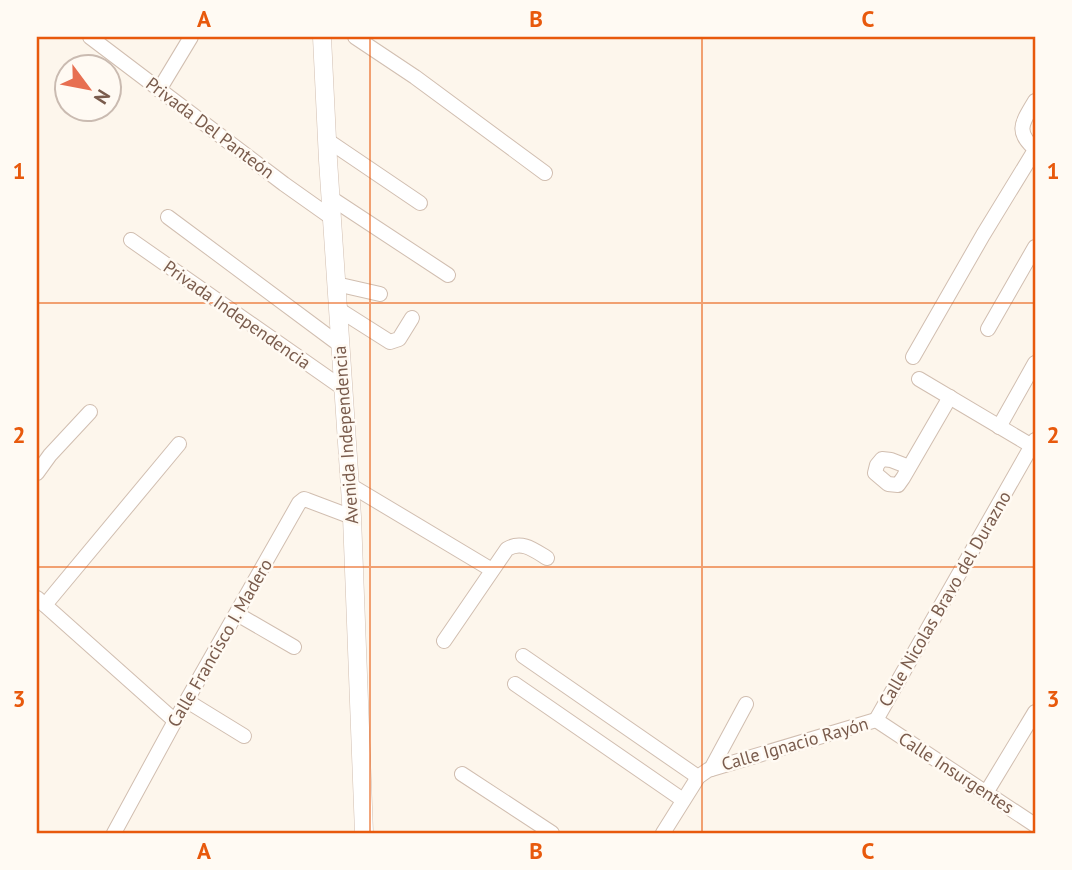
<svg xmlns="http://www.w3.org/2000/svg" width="1072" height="870" viewBox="0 0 1072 870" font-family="'PT Sans',sans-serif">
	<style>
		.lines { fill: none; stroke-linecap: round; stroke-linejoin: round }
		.minor-casing { stroke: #d1beb0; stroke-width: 16 }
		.tertiary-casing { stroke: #d1beb0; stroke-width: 19 }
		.minor { stroke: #fff; stroke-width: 14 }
		.tertiary { stroke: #fff; stroke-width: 18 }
		.grid { fill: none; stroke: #e8590c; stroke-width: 2; stroke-opacity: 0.55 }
		.labels { text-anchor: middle; stroke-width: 5; stroke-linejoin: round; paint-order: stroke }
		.street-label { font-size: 18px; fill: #7a5c4d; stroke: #fffaf3 }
		.neatline { fill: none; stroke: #e8590c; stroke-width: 2.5 }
		.grid-label { font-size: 23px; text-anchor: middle; font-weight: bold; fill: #e8590c }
	</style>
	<rect width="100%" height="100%" fill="#fdf6ec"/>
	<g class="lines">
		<defs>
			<g id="minor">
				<polyline points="90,37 284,184 332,218"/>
				<polyline points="355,37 415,77 545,173"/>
				<polyline points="159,90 191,37"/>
				<path d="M1035 101C1023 122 1014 131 1035 149"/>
				<polyline points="327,140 420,203"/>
				<polyline points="331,198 448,275"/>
				<polyline points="168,217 340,345"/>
				<polyline points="131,240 344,389"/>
				<polyline points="336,284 380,294"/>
				<polyline points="338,309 390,342 399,339 412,318"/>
				<polyline points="988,329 1035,247"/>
				<polyline points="913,357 983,235 1035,150"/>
				<polyline points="919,379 1032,446"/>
				<polyline points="999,427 1035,363"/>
				<polyline points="909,467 891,460 882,459 877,465 875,473 888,484 898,485 903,478 950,397"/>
				<polyline points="37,473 50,455 90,412"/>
				<polyline points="350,485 492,570"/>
				<polyline points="37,598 175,721"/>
				<polyline points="45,605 179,444"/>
				<polyline points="237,614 294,647"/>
				<path d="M444 641 507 549C522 540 534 550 547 558"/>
				<polyline points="523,656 698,777"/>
				<polyline points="515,684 683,800"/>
				<polyline points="187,701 244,736"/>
				<polyline points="876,720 1035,440"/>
				<polyline points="876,720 1035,825"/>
				<polyline points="711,769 746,704"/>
				<polyline points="462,774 552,833"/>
				<polyline points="986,793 1035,712"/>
				<polyline points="114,833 175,721 299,503 304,499 307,500 352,517"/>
				<polyline points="663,833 695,782 698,777 708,770 876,720"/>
			</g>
			<polyline id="tertiary" points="322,37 328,160 352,517 364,833"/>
		</defs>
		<use href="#minor" class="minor-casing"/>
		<use href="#tertiary" class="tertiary-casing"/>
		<use href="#minor" class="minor"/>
		<use href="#tertiary" class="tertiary"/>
	</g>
	<path class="grid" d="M370 37V833M702 37V833M37 303H1035M37 567H1035"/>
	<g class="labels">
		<g class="street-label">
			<text transform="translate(210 128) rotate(37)" y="6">Privada Del Panteón</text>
			<text transform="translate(237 315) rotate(35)" y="6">Privada Independencia</text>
			<text transform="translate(346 435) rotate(-94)" y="6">Avenida Independencia</text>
			<text transform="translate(945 599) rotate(-60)" y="6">Calle Nicolas Bravo del Durazno</text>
			<text transform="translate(220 643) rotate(-60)" y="6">Calle Francisco I. Madero</text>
			<text transform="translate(795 744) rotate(-16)" y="6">Calle Ignacio Rayón</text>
			<text transform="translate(956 773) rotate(33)" y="6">Calle Insurgentes</text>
		</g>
	</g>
	<rect width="1072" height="870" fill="none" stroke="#fffaf3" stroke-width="77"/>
	<g transform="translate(88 88) rotate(122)"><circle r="33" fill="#fffaf3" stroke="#cabbb1" stroke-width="2"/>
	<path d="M0-5L12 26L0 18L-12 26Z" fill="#e76f51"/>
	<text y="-10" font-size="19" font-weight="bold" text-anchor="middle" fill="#7a5c4d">N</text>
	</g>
	<rect x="38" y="38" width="996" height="794" class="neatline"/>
	<g class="grid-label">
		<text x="204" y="27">A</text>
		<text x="536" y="27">B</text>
		<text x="868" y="27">C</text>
		<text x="19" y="179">1</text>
		<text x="1053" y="179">1</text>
		<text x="19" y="443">2</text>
		<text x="1053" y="443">2</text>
		<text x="19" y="707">3</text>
		<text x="1053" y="707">3</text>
		<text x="204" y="859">A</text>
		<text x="536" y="859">B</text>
		<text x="868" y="859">C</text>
	</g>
</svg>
